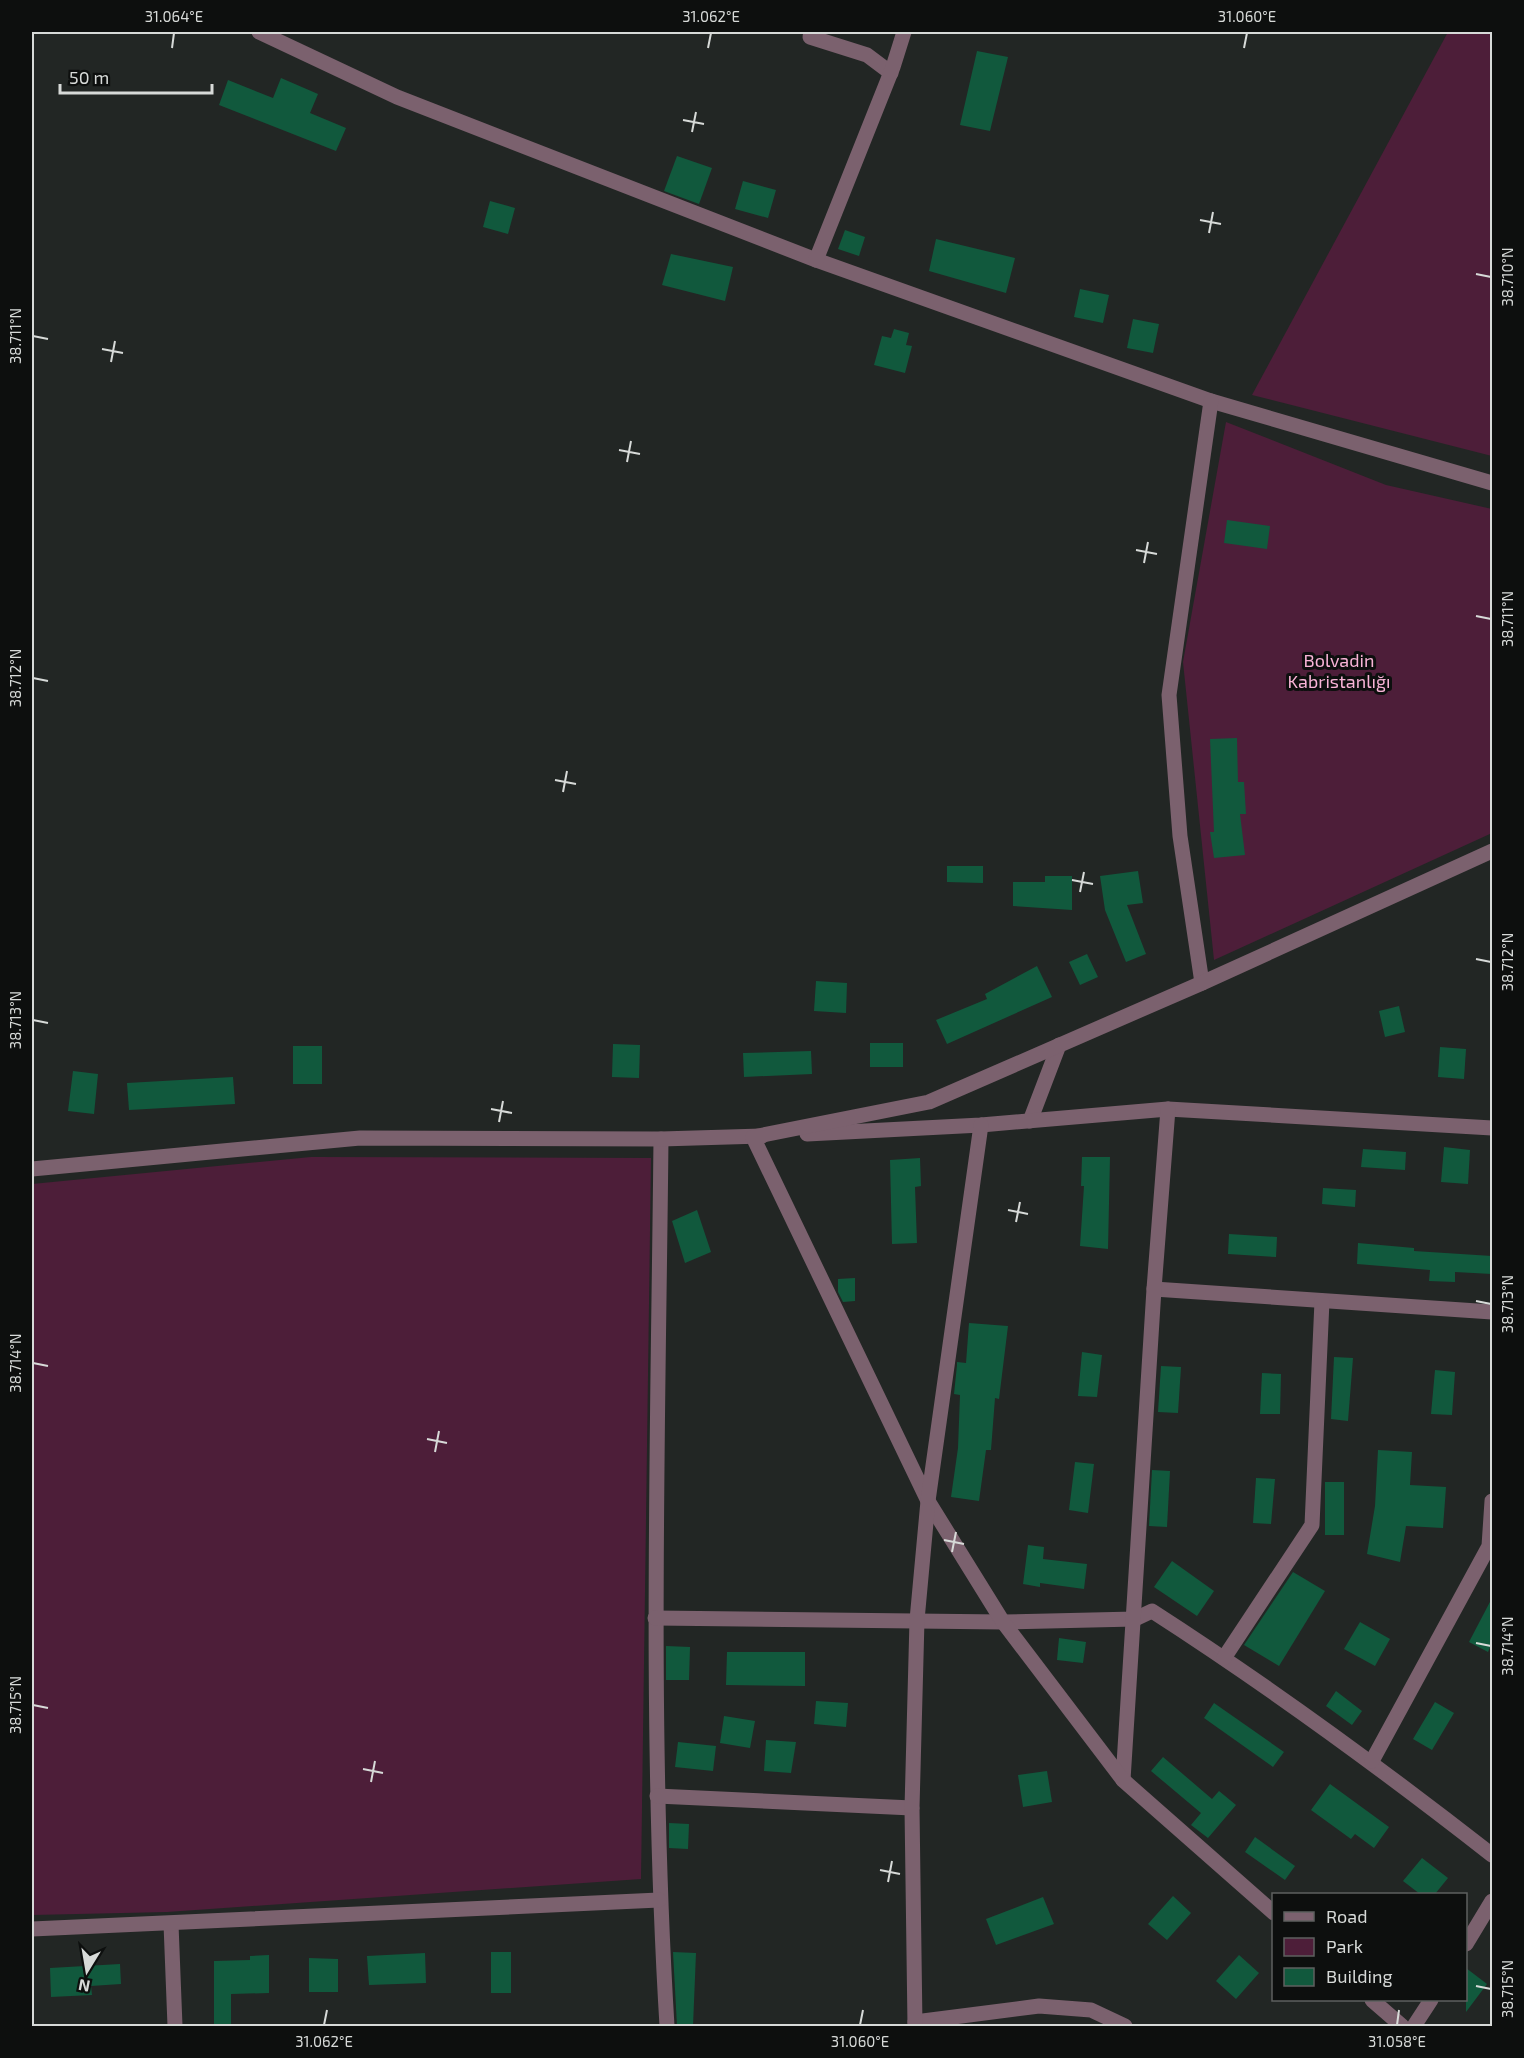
<svg xmlns="http://www.w3.org/2000/svg" width="1524" height="2058" viewBox="0 0 1524 2058" font-family="'Exo 2',sans-serif">
	<style>
		.green { fill: #4d1e39 }
		.building { fill: #11593d }
		.lines { fill: none; stroke-linecap: round; stroke-linejoin: round }
		.minor { stroke: #7b616e; stroke-width: 15 }
		.ticks { fill: none; stroke: #d7dad8; stroke-width: 2 }
		.labels { text-anchor: middle; stroke-width: 6; stroke-linejoin: round; paint-order: stroke }
		.park-label { font-size: 18px; fill: #f9b4d7; stroke: #0d0f0e }
		.neatline { fill: none; stroke: #d7dad8; stroke-width: 2 }
		.ticks-label { font-size: 15px; text-anchor: middle; fill: #d7dad8 }
	</style>
	<rect width="100%" height="100%" fill="#222624"/>
	<g class="green">
		<polygon points="1448,32 1492,32 1492,456 1252,395"/>
		<polygon points="1226,422 1386,485 1492,509 1492,833 1214,960 1183,662"/>
		<polygon points="311,1157 651,1158 641,1879 167,1912 32,1915 32,1184"/>
	</g>
	<g class="building">
		<polygon points="977,51 1008,57 990,131 960,125"/>
		<polygon points="281,78 318,94 310,113 346,128 336,151 219,105 228,80 273,98"/>
		<polygon points="677,156 712,168 699,204 664,191"/>
		<polygon points="743,181 776,190 768,218 735,209"/>
		<polygon points="490,201 515,208 508,234 483,227"/>
		<polygon points="845,230 865,237 859,256 838,249"/>
		<polygon points="936,239 1015,258 1006,293 929,271"/>
		<polygon points="671,254 733,267 725,301 662,285"/>
		<polygon points="1080,289 1109,295 1103,323 1074,317"/>
		<polygon points="1133,319 1159,324 1153,353 1127,348"/>
		<polygon points="894,329 909,333 906,345 912,346 905,373 874,365 882,336 891,338"/>
		<polygon points="1227,520 1270,526 1267,549 1224,543"/>
		<polygon points="1237,738 1238,782 1244,782 1246,814 1240,814 1245,855 1214,858 1210,832 1214,832 1210,739"/>
		<polygon points="947,866 983,866 983,883 947,882"/>
		<polygon points="1138,871 1143,903 1127,905 1146,954 1126,962 1105,910 1100,876"/>
		<polygon points="1045,876 1072,876 1072,910 1013,906 1013,882 1045,882"/>
		<polygon points="1087,954 1098,977 1080,985 1069,962"/>
		<polygon points="1037,966 1052,997 947,1044 936,1020 987,999 985,994"/>
		<polygon points="816,981 847,983 846,1013 814,1011"/>
		<polygon points="1399,1006 1405,1032 1385,1037 1379,1011"/>
		<rect x="870" y="1043" width="33" height="24"/>
		<polygon points="613,1044 640,1045 639,1078 612,1077"/>
		<rect x="293" y="1046" width="29" height="38"/>
		<polygon points="1440,1047 1466,1049 1464,1079 1438,1077"/>
		<polygon points="811,1051 812,1074 744,1077 743,1053"/>
		<polygon points="73,1071 98,1074 94,1114 68,1111"/>
		<polygon points="233,1077 235,1104 129,1110 127,1083"/>
		<polygon points="1444,1147 1470,1150 1468,1184 1441,1182"/>
		<polygon points="1363,1149 1406,1152 1405,1170 1361,1167"/>
		<polygon points="1082,1157 1110,1157 1108,1249 1080,1246 1084,1186 1081,1186"/>
		<polygon points="920,1158 921,1186 915,1187 917,1243 892,1244 890,1160"/>
		<polygon points="1323,1188 1356,1190 1355,1207 1322,1204"/>
		<polygon points="697,1210 711,1252 685,1263 672,1221"/>
		<polygon points="1229,1234 1277,1237 1276,1257 1228,1254"/>
		<polygon points="1358,1243 1414,1248 1414,1251 1492,1256 1492,1274 1455,1272 1455,1282 1429,1281 1430,1270 1357,1264"/>
		<polygon points="855,1278 855,1301 843,1302 838,1292 838,1279"/>
		<polygon points="969,1323 1008,1326 999,1399 995,1398 991,1450 986,1450 979,1501 951,1497 958,1448 960,1395 954,1394 957,1365 957,1362 966,1363"/>
		<polygon points="1082,1352 1102,1355 1097,1397 1078,1396"/>
		<polygon points="1334,1357 1353,1358 1348,1421 1331,1419"/>
		<polygon points="1161,1366 1181,1367 1178,1413 1158,1412"/>
		<polygon points="1435,1370 1455,1372 1452,1415 1431,1414"/>
		<polygon points="1262,1373 1281,1374 1280,1414 1260,1414"/>
		<polygon points="1378,1450 1412,1452 1410,1485 1446,1487 1443,1528 1406,1526 1400,1562 1367,1554 1375,1506"/>
		<polygon points="1075,1462 1094,1464 1088,1513 1069,1510"/>
		<polygon points="1152,1470 1170,1471 1167,1527 1149,1526"/>
		<polygon points="1256,1478 1275,1479 1271,1524 1253,1523"/>
		<rect x="1325" y="1482" width="19" height="53"/>
		<polygon points="1028,1545 1044,1547 1043,1559 1087,1564 1084,1589 1040,1583 1040,1587 1023,1584"/>
		<polygon points="1172,1561 1214,1591 1197,1616 1154,1587"/>
		<polygon points="1293,1572 1325,1591 1279,1666 1244,1645"/>
		<polygon points="1492,1598 1492,1643 1488,1652 1469,1642"/>
		<polygon points="1360,1622 1390,1639 1375,1666 1344,1649"/>
		<polygon points="1059,1638 1086,1642 1083,1663 1057,1660"/>
		<polygon points="666,1646 690,1647 689,1680 666,1680"/>
		<polygon points="727,1652 805,1652 805,1686 726,1685"/>
		<polygon points="1336,1691 1362,1711 1352,1725 1326,1706"/>
		<polygon points="816,1701 848,1703 846,1727 814,1724"/>
		<polygon points="1435,1702 1454,1713 1432,1750 1413,1739"/>
		<polygon points="1214,1703 1284,1752 1273,1767 1204,1718"/>
		<polygon points="724,1716 755,1721 750,1748 720,1743"/>
		<polygon points="766,1740 796,1742 791,1773 764,1771"/>
		<polygon points="678,1742 716,1746 713,1771 675,1767"/>
		<polygon points="1163,1757 1212,1799 1219,1791 1236,1805 1208,1838 1191,1825 1201,1813 1151,1771"/>
		<polygon points="1047,1771 1052,1802 1023,1807 1018,1775"/>
		<polygon points="1330,1784 1389,1827 1374,1848 1355,1834 1351,1839 1311,1810"/>
		<polygon points="669,1823 689,1824 688,1849 669,1848"/>
		<polygon points="1255,1837 1295,1866 1285,1880 1245,1852"/>
		<polygon points="1422,1858 1448,1878 1435,1894 1420,1894 1403,1881"/>
		<polygon points="1173,1896 1191,1913 1167,1940 1148,1924"/>
		<polygon points="1043,1897 1054,1924 996,1945 986,1919"/>
		<rect x="491" y="1952" width="20" height="41"/>
		<polygon points="673,1952 696,1953 693,2026 677,2026"/>
		<polygon points="425,1953 426,1983 369,1985 367,1956"/>
		<polygon points="269,1955 269,1993 231,1994 231,2026 214,2026 214,1961 250,1960 250,1956"/>
		<polygon points="1239,1955 1259,1973 1236,1999 1216,1981"/>
		<polygon points="309,1958 338,1959 338,1992 309,1992"/>
		<polygon points="120,1964 121,1984 91,1986 92,1995 51,1997 50,1968"/>
		<polygon points="1466,1968 1487,1984 1466,2012"/>
	</g>
	<g class="lines">
		<g class="minor">
			<polyline points="259,32 397,97 816,260 1211,401 1492,483"/>
			<polyline points="811,32 810,37 867,55 891,73"/>
			<polyline points="816,260 893,67 904,32"/>
			<polyline points="1202,983 1180,836 1169,695 1211,401"/>
			<polyline points="1030,1121 1059,1045"/>
			<polyline points="807,1134 981,1125 1168,1109 1492,1128"/>
			<path d="M661 1139C658 1435 649 1731 667 2026"/>
			<polyline points="32,1169 360,1138 661,1139 762,1136"/>
			<polyline points="1154,1289 1492,1312"/>
			<path d="M655 1618 1003 1622 1135 1619 1152 1611C1270 1687 1382 1769 1492 1855"/>
			<polyline points="1224,1658 1312,1525 1322,1301"/>
			<polyline points="1372,1761 1489,1546 1492,1501"/>
			<polyline points="1123,1780 1154,1289 1168,1109"/>
			<polyline points="657,1796 912,1808"/>
			<polyline points="1274,1913 1123,1780 1003,1622 928,1501 753,1137 929,1102 1202,983 1492,851"/>
			<polyline points="171,1924 175,2026"/>
			<polyline points="32,1929 659,1900"/>
			<polyline points="1466,1944 1492,1901"/>
			<polyline points="1372,2000 1402,2026"/>
			<polyline points="915,2022 1039,2006 1091,2010 1125,2026"/>
			<polyline points="915,2026 912,1808 917,1620 928,1501 981,1125"/>
			<polyline points="1414,2026 1431,2000"/>
		</g>
	</g>
	<path class="ticks" d="M172 48 174 33M708 48 711 33M1244 48 1247 33M683 120 704 124M692 132 696 112M1200 220 1221 224M1209 233 1213 212M1476 274 1491 277M33 336 48 339M102 349 123 353M111 362 115 341M619 450 640 454M627 462 631 441M1136 550 1157 554M1144 563 1148 542M1476 616 1491 619M33 678 48 681M555 780 576 784M563 792 567 771M1072 880 1093 884M1080 892 1084 872M1476 959 1491 962M33 1020 48 1023M491 1109 512 1113M499 1122 503 1101M1008 1210 1028 1214M1016 1222 1020 1202M1476 1301 1491 1304M33 1363 48 1366M427 1439 447 1443M435 1452 439 1431M944 1540 964 1544M952 1552 956 1532M1476 1643 1491 1646M33 1705 48 1708M363 1769 383 1773M371 1782 375 1761M880 1870 900 1874M888 1882 892 1861M1476 1986 1491 1989M324 2025 327 2010M860 2025 863 2010M1397 2025 1399 2010"/>
	<g class="labels">
		<g class="park-label">
			<text x="1339" y="667">Bolvadin<tspan x="1339" dy="21">Kabristanlığı</tspan></text>
		</g>
	</g>
	<rect width="1524" height="2058" fill="none" stroke="#0d0f0e" stroke-width="66"/>
	<rect x="1272" y="1893" width="195" height="108" fill="#0d0f0e" stroke="#5e605f" stroke-width="1.5"/>
	<rect x="1284" y="1912" width="30" height="9" fill="#7b616e" stroke="#5e605f" stroke-width="1.5"/>
	<text x="1326" y="1923" font-size="18" fill="#d7dad8">Road</text>
	<rect x="1284" y="1938" width="30" height="18" fill="#4d1e39" stroke="#5e605f" stroke-width="1.5"/>
	<text x="1326" y="1953" font-size="18" fill="#d7dad8">Park</text>
	<rect x="1284" y="1968" width="30" height="18" fill="#11593d" stroke="#5e605f" stroke-width="1.5"/>
	<text x="1326" y="1983" font-size="18" fill="#d7dad8">Building</text>
	<g transform="translate(87 1971) rotate(191)" stroke="#0d0f0e" stroke-width="4.5" paint-order="stroke">
	<path d="M0-4.5L10 22L0 15L-10 22Z" fill="#d7dad8"/>
	<text y="-9" font-size="16" font-weight="bold" text-anchor="middle" fill="#d7dad8">N</text>
	</g>
	<path d="M60 84v9h152v-9" fill="none" stroke="#d7dad8" stroke-width="3"/>
	<text x="69" y="84" font-size="18" fill="#d7dad8" stroke="#0d0f0e" stroke-width="4.5" paint-order="stroke">50 m</text>
	<rect x="33" y="33" width="1458" height="1992" class="neatline"/>
	<g class="ticks-label">
		<text x="174" y="22">31.064°E</text>
		<text x="711" y="22">31.062°E</text>
		<text x="1247" y="22">31.060°E</text>
		<text transform="translate(1508 277) rotate(-90)" y="5">38.710°N</text>
		<text transform="translate(16 336) rotate(-90)" y="5">38.711°N</text>
		<text transform="translate(1508 619) rotate(-90)" y="5">38.711°N</text>
		<text transform="translate(16 678) rotate(-90)" y="5">38.712°N</text>
		<text transform="translate(1508 962) rotate(-90)" y="5">38.712°N</text>
		<text transform="translate(16 1020) rotate(-90)" y="5">38.713°N</text>
		<text transform="translate(1508 1304) rotate(-90)" y="5">38.713°N</text>
		<text transform="translate(16 1363) rotate(-90)" y="5">38.714°N</text>
		<text transform="translate(1508 1646) rotate(-90)" y="5">38.714°N</text>
		<text transform="translate(16 1705) rotate(-90)" y="5">38.715°N</text>
		<text transform="translate(1508 1989) rotate(-90)" y="5">38.715°N</text>
		<text x="324" y="2047">31.062°E</text>
		<text x="860" y="2047">31.060°E</text>
		<text x="1397" y="2047">31.058°E</text>
	</g>
</svg>
